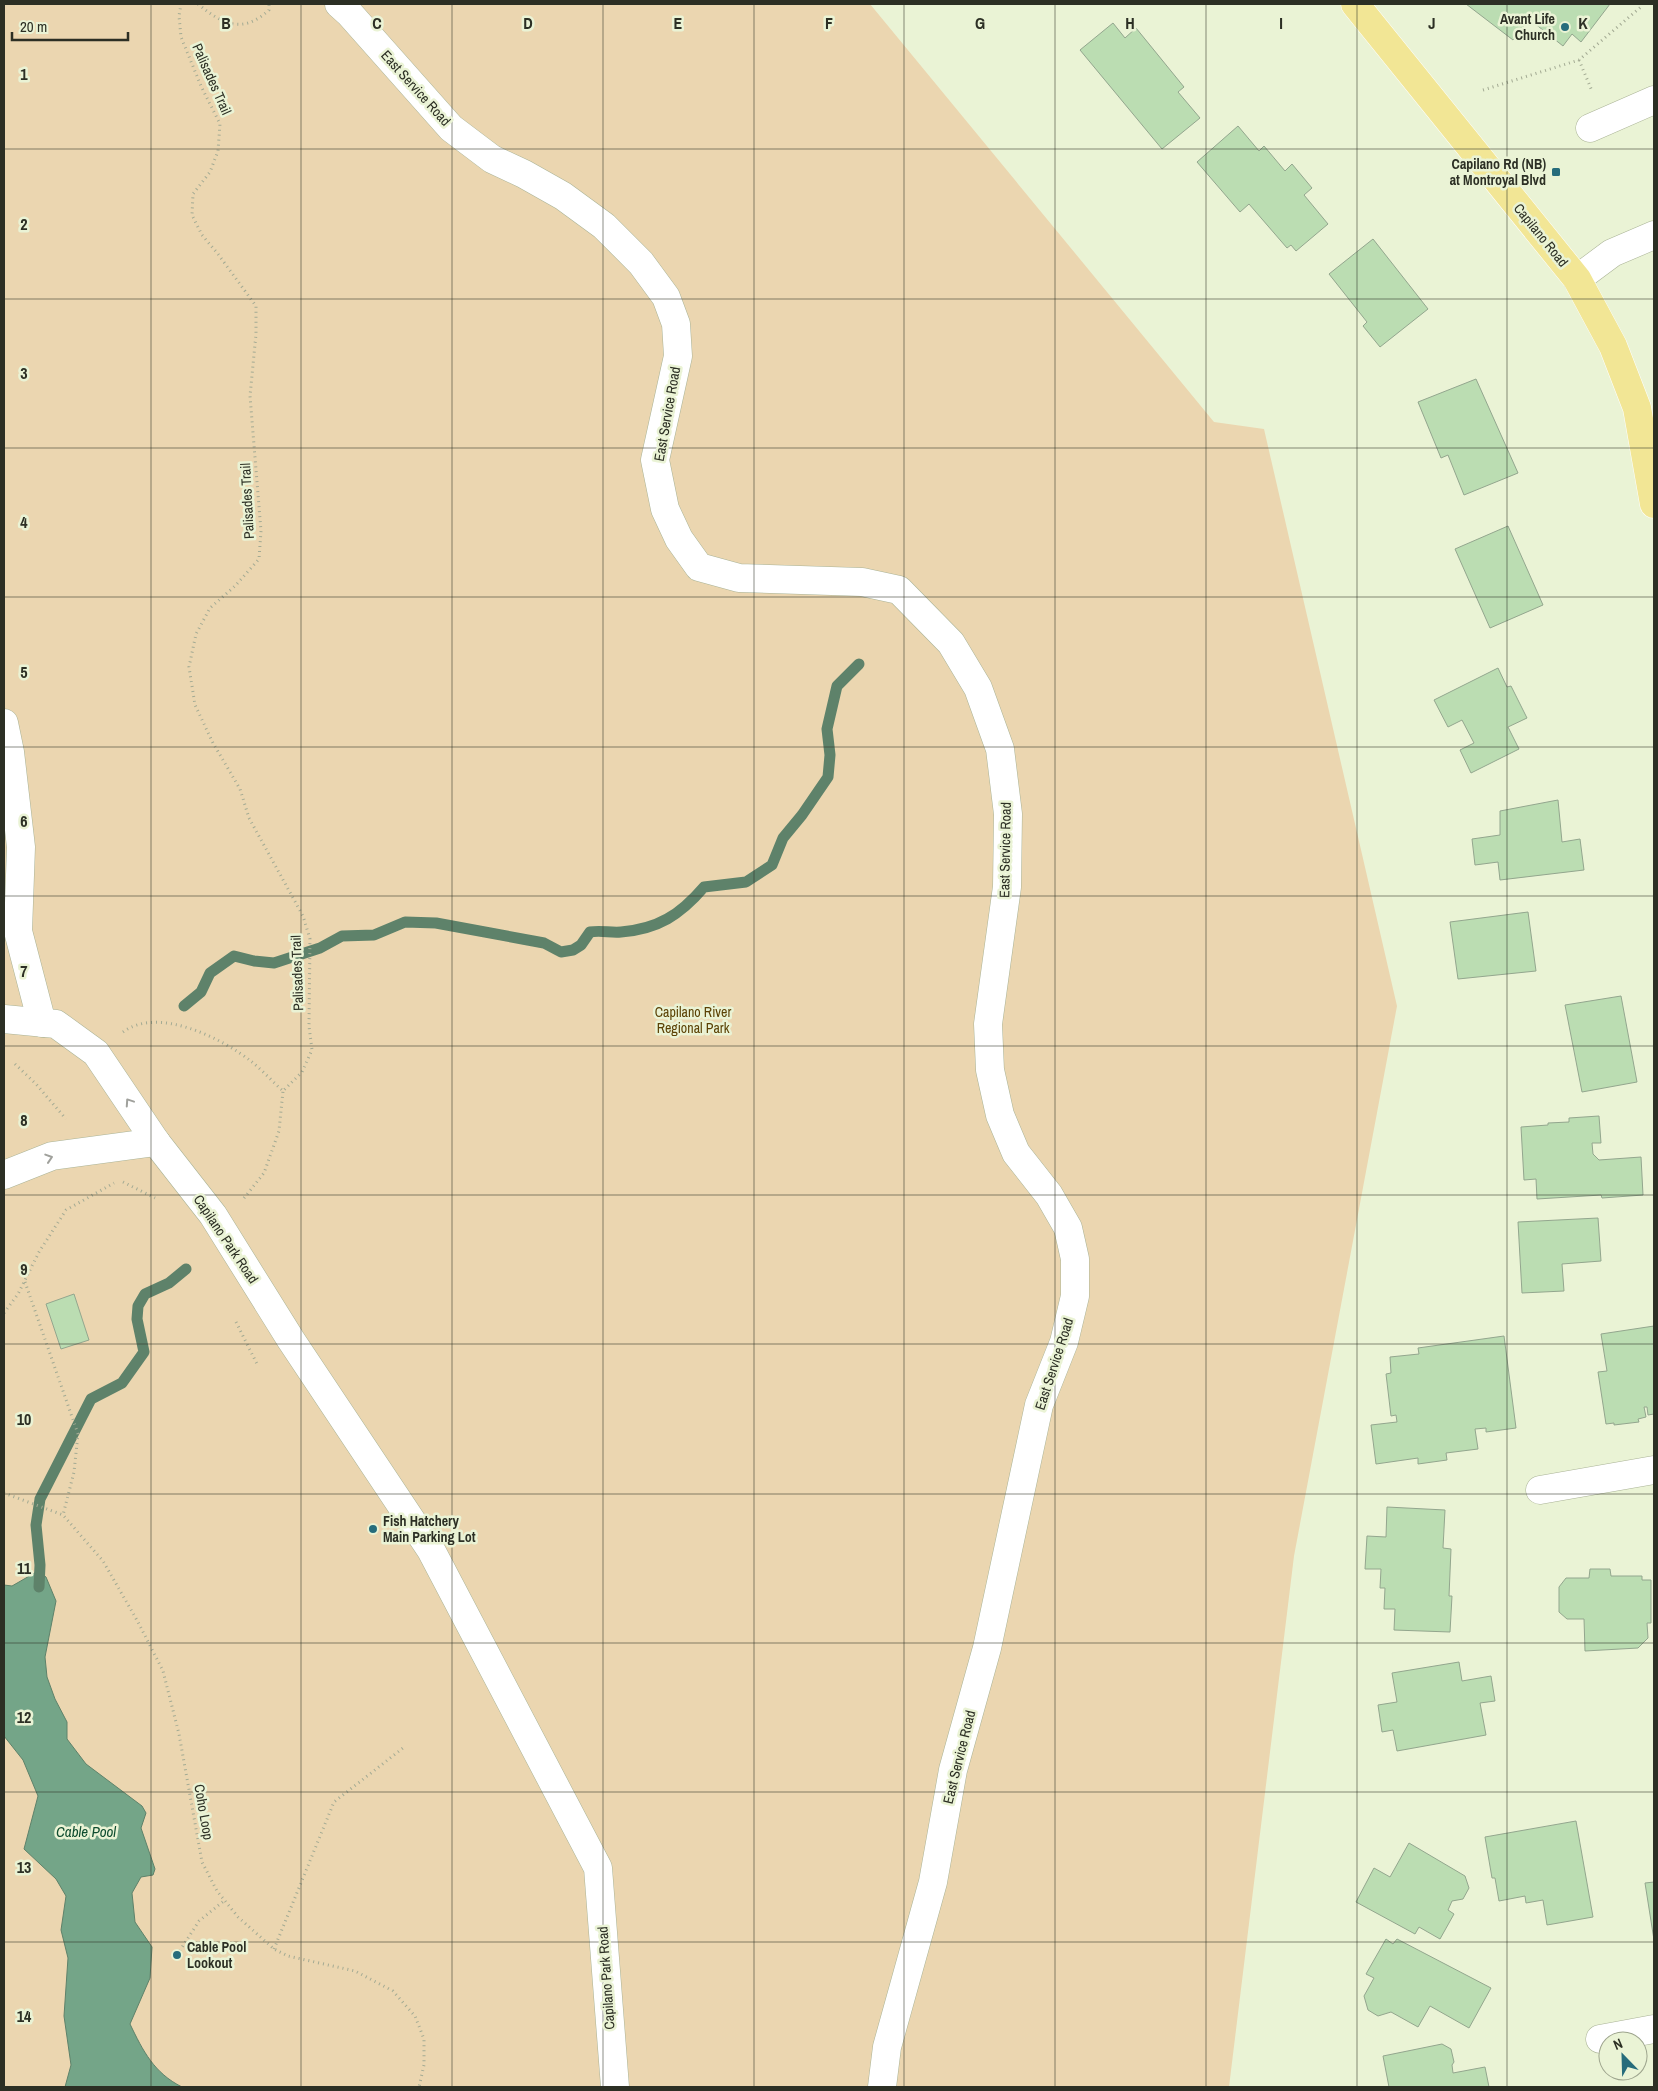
<svg xmlns="http://www.w3.org/2000/svg" width="1658" height="2091" viewBox="0 0 1658 2091" font-family="'Archivo Narrow',sans-serif">
	<style>
		.green { fill: #ebd6b0 }
		.water { fill: #74a588; stroke: #5e826a }
		.lines { fill: none; stroke-linecap: round; stroke-linejoin: round }
		.stream { stroke: #5e826a; stroke-width: 11 }
		.building { fill: #bbddb2; stroke: #93a68e }
		.minor-casing { stroke: #aab396; stroke-width: 29 }
		.major-casing { stroke: #fff; stroke-width: 29 }
		.path { stroke: #a3aa93; stroke-width: 3; stroke-dasharray: 1 4; stroke-linecap: butt }
		.minor { stroke: #fff; stroke-width: 28 }
		.major { stroke: #f2e695; stroke-width: 28 }
		.oneway { stroke: #a0a19c }
		.grid { fill: none; stroke: #2c2f24; stroke-width: 1; stroke-opacity: 0.55 }
		.poi-dot { fill: #266c7b; stroke: #eaf3d5; stroke-width: 2 }
		.labels { text-anchor: middle; stroke-width: 5; stroke-linejoin: round; paint-order: stroke }
		.poi-label { font-size: 14px; font-weight: bold; fill: #2c2f24; stroke: #eaf3d5; text-anchor: end }
		.street-label { font-size: 14px; fill: #2c2f24; stroke: #eaf3d5 }
		.park-label { font-size: 14px; fill: #5b4104; stroke: #eaf3d5 }
		.water-label { font-size: 15px; font-style: italic; fill: #0f4d30; stroke: #eaf3d5 }
		.grid-label { font-size: 16px; text-anchor: middle; font-weight: bold; fill: #2c2f24; stroke: #eaf3d5; stroke-width: 5; stroke-linejoin: round; paint-order: stroke }
	</style>
	<rect width="100%" height="100%" fill="#eaf3d5"/>
	<polygon class="green" points="4,4 870,4 1214,422 1264,429 1397,1006 1294,1556 1229,2087 4,2087"/>
	<path class="water" d="M38 1571 46 1577 56 1601 45 1657 47 1677 55 1699 67 1722V1739L86 1764 142 1806 146 1813 141 1828 155 1869 153 1875 141 1877 132 1893 135 1922 152 1947 150 1978 130 2024C143 2051 154 2073 182 2087H65L71 2065 64 2016 68 1958 61 1930 66 1896 56 1879 24 1849 38 1796 23 1760 4 1736V1585L12 1586Z"/>
	<g class="lines">
		<g class="stream">
			<path d="M184 1006 201 992 210 973 234 956 254 961 274 963 320 948 342 936 374 935 405 922 436 923 544 943 561 952 573 950 581 945 590 932C601 930 610 933 621 932 658 929 680 915 704 887L746 882 772 865 783 838 802 815 828 777 830 755 827 729 837 686 859 664"/>
			<polyline points="39,1587 40,1565 36,1525 40,1499 91,1399 122,1383 144,1352 137,1319 138,1306 145,1294 169,1283 186,1269"/>
		</g>
	</g>
	<g class="building">
		<polygon points="1466,4 1610,4 1581,42 1572,34 1563,46 1529,19 1513,40"/>
		<polygon points="1113,23 1125,38 1136,28 1184,87 1178,92 1200,118 1162,149 1080,50"/>
		<polygon points="1238,126 1259,151 1264,146 1285,171 1292,164 1312,188 1304,195 1328,224 1296,251 1291,245 1287,248 1249,204 1240,212 1197,162"/>
		<polygon points="1373,239 1428,309 1380,347 1363,326 1367,322 1329,274"/>
		<polygon points="1476,379 1518,473 1464,495 1448,455 1441,458 1418,402"/>
		<polygon points="1508,526 1543,605 1490,628 1455,549"/>
		<polygon points="1498,668 1507,687 1511,686 1527,718 1508,727 1519,749 1471,773 1460,750 1474,743 1462,720 1448,727 1434,700"/>
		<polygon points="1558,800 1562,842 1580,839 1584,870 1500,880 1498,862 1475,865 1472,839 1500,835 1500,811"/>
		<polygon points="1528,912 1536,971 1458,979 1450,922"/>
		<polygon points="1621,996 1637,1082 1582,1092 1565,1005"/>
		<polygon points="1599,1116 1601,1143 1592,1143 1593,1154 1599,1160 1641,1157 1643,1195 1602,1198 1601,1195 1537,1199 1536,1179 1524,1180 1521,1127 1548,1125 1548,1123 1569,1122 1569,1118"/>
		<polygon points="1598,1218 1601,1261 1562,1264 1564,1291 1522,1293 1518,1222"/>
		<polygon points="74,1294 89,1340 61,1349 46,1304"/>
		<polygon points="1654,1326 1654,1414 1648,1415 1647,1407 1644,1407 1646,1417 1638,1419 1639,1422 1614,1425 1614,1423 1606,1424 1598,1372 1607,1371 1601,1334"/>
		<polygon points="1504,1336 1516,1428 1486,1432 1486,1428 1475,1429 1478,1449 1446,1453 1447,1460 1418,1464 1418,1458 1376,1464 1371,1425 1397,1422 1396,1415 1391,1416 1386,1374 1391,1373 1390,1357 1419,1354 1418,1348"/>
		<polygon points="1387,1507 1445,1510 1443,1548 1451,1549 1449,1596 1452,1596 1450,1632 1394,1630 1395,1609 1384,1609 1385,1588 1380,1588 1381,1569 1365,1569 1367,1536 1386,1537"/>
		<polygon points="1590,1569 1610,1569 1611,1576 1642,1576 1642,1580 1651,1580 1651,1623 1647,1623 1648,1638 1638,1648 1585,1651 1584,1619 1567,1619 1559,1612 1559,1587 1566,1578 1589,1578"/>
		<polygon points="1459,1662 1462,1681 1491,1676 1495,1701 1480,1703 1486,1735 1397,1751 1393,1730 1382,1732 1378,1705 1397,1702 1392,1673"/>
		<polygon points="1576,1821 1593,1917 1547,1925 1543,1900 1526,1903 1525,1896 1499,1901 1495,1878 1492,1878 1485,1837"/>
		<polygon points="1409,1843 1465,1876 1469,1888 1463,1899 1452,1901 1448,1910 1454,1914 1440,1939 1419,1927 1415,1934 1356,1902 1374,1868 1390,1877"/>
		<polygon points="1654,1882 1654,1940 1645,1883"/>
		<polygon points="1386,1939 1393,1944 1397,1939 1491,1988 1469,2028 1430,2006 1418,2027 1391,2012 1378,2016 1368,2010 1364,1996 1374,1978 1366,1974"/>
		<polygon points="1442,2044 1451,2049 1454,2062 1452,2065 1453,2073 1485,2067 1489,2087 1389,2087 1383,2056"/>
	</g>
	<g class="lines">
		<defs>
			<g id="minor">
				<polyline points="339,4 349,13 451,128 492,159 524,174 563,196 604,226 641,263 666,297 676,324 678,356 655,460 665,509 679,539 699,567 739,578 862,582 899,590 951,643 978,688 1000,749 1008,814 1007,887 988,1024 990,1070 1000,1115 1016,1153 1049,1195 1068,1228 1075,1259 1075,1296 1064,1342 1039,1405 987,1648 953,1770 933,1882 887,2047 882,2087"/>
				<polyline points="1590,128 1654,100"/>
				<polyline points="1577,279 1612,253 1654,235"/>
				<polyline points="4,723 10,752 21,847 18,931 42,1023"/>
				<polyline points="4,1019 56,1024 96,1053 156,1142 213,1215 291,1340 431,1550 598,1868 615,2087"/>
				<polyline points="4,1175 52,1156 156,1142"/>
				<polyline points="1540,1490 1654,1470"/>
				<polyline points="1600,2039 1654,2029"/>
			</g>
			<polyline id="major" points="1355,4 1577,279 1613,346 1637,408 1654,504"/>
		</defs>
		<use href="#minor" class="minor-casing"/>
		<use href="#major" class="major-casing"/>
		<g class="path">
			<path d="M198 4C223 25 243 34 269 10V4"/>
			<polyline points="1579,60 1592,91"/>
			<polyline points="1483,90 1579,60 1642,6"/>
			<path d="M123 1032C158 1006 222 1038 252 1062 263 1071 273 1082 283 1091L302 1072 312 1050 309 1026 310 939 303 916 249 818 240 789 213 743 195 705 189 667 196 634 210 608 235 586 259 559 261 531 250 396 256 334V306L218 254 202 235 192 215 193 194 210 172 218 151 220 124 201 86 181 37 179 16 181 4"/>
			<polyline points="15,1064 36,1084 66,1119"/>
			<polyline points="123,1182 155,1198"/>
			<polyline points="244,1198 264,1173 279,1131 283,1091"/>
			<polyline points="25,1282 78,1434 74,1472 63,1515"/>
			<polyline points="4,1313 18,1294 39,1252 66,1210 114,1183"/>
			<polyline points="236,1322 257,1364"/>
			<polyline points="4,1493 63,1515 103,1561 138,1622 163,1671 179,1734 202,1862 217,1891 238,1917 274,1949 288,1956 355,1971 393,1991 415,2016 424,2039 424,2065 419,2087"/>
			<polyline points="274,1949 334,1802 403,1748"/>
			<polyline points="177,1955 199,1921 225,1900"/>
		</g>
		<use href="#minor" class="minor"/>
		<use href="#major" class="major"/>
	</g>
	<defs><path id="oneway-chevron" d="M-2-3.5L2.5 0L-2 3.5" fill="none" stroke-width="1.6" stroke-linecap="round" stroke-linejoin="round" transform="scale(1.25)"/></defs>
	<g class="oneway">
		<use href="#oneway-chevron" transform="translate(129 1102) rotate(-124)"/>
		<use href="#oneway-chevron" transform="translate(49 1158) rotate(-18)"/>
	</g>
	<path class="grid" d="M151 4V2087M301 4V2087M452 4V2087M603 4V2087M754 4V2087M904 4V2087M1055 4V2087M1206 4V2087M1357 4V2087M1507 4V2087M4 149H1654M4 299H1654M4 448H1654M4 597H1654M4 747H1654M4 896H1654M4 1046H1654M4 1195H1654M4 1344H1654M4 1494H1654M4 1643H1654M4 1792H1654M4 1942H1654"/>
	<g class="poi-dot">
		<circle cx="1565" cy="27" r="5"/>
		<rect x="1551" y="167" width="10" height="10" rx="2.5"/>
		<circle cx="373" cy="1529" r="5"/>
		<circle cx="177" cy="1955" r="5"/>
	</g>
	<g class="labels">
		<g class="poi-label">
			<text x="1555" y="24">Avant Life<tspan x="1555" dy="16">Church</tspan></text>
			<text x="1546" y="169">Capilano Rd (NB)<tspan x="1546" dy="16">at Montroyal Blvd</tspan></text>
			<text x="383" y="1526" text-anchor="start">Fish Hatchery<tspan x="383" dy="16">Main Parking Lot</tspan></text>
			<text x="187" y="1952" text-anchor="start">Cable Pool<tspan x="187" dy="16">Lookout</tspan></text>
		</g>
		<g class="street-label">
			<text transform="translate(212 79) rotate(66)" y="5">Palisades Trail</text>
			<text transform="translate(416 88) rotate(48)" y="5">East Service Road</text>
			<text transform="translate(1541 235) rotate(51)" y="5">Capilano Road</text>
			<text transform="translate(667 414) rotate(-80)" y="5">East Service Road</text>
			<text transform="translate(247 501) rotate(-93)" y="5">Palisades Trail</text>
			<text transform="translate(1005 850) rotate(-89)" y="5">East Service Road</text>
			<text transform="translate(297 973) rotate(-92)" y="5">Palisades Trail</text>
			<text transform="translate(226 1239) rotate(56)" y="5">Capilano Park Road</text>
			<text transform="translate(1054 1364) rotate(-72)" y="5">East Service Road</text>
			<text transform="translate(959 1757) rotate(-76)" y="5">East Service Road</text>
			<text transform="translate(204 1812) rotate(80)" y="5">Coho Loop</text>
			<text transform="translate(606 1978) rotate(-94)" y="5">Capilano Park Road</text>
		</g>
		<g class="park-label">
			<text x="693" y="1017">Capilano River<tspan x="693" dy="16">Regional Park</tspan></text>
		</g>
		<g class="water-label">
			<text x="86" y="1837">Cable Pool</text>
		</g>
	</g>
	<g class="grid-label">
		<text x="226" y="29">B</text>
		<text x="377" y="29">C</text>
		<text x="528" y="29">D</text>
		<text x="678" y="29">E</text>
		<text x="829" y="29">F</text>
		<text x="980" y="29">G</text>
		<text x="1130" y="29">H</text>
		<text x="1281" y="29">I</text>
		<text x="1432" y="29">J</text>
		<text x="1583" y="29">K</text>
		<text x="24" y="80">1</text>
		<text x="24" y="230">2</text>
		<text x="24" y="379">3</text>
		<text x="24" y="528">4</text>
		<text x="24" y="678">5</text>
		<text x="24" y="827">6</text>
		<text x="24" y="977">7</text>
		<text x="24" y="1126">8</text>
		<text x="24" y="1275">9</text>
		<text x="24" y="1425">10</text>
		<text x="24" y="1574">11</text>
		<text x="24" y="1723">12</text>
		<text x="24" y="1873">13</text>
		<text x="24" y="2022">14</text>
	</g>
	<rect width="1658" height="2091" fill="none" stroke="#2c2f24" stroke-width="10"/>
	<g transform="translate(1623 2056) rotate(337)"><circle r="24" fill="#eaf3d5" stroke="#9ea58e"/>
	<path d="M0-4L9 19L0 12L-9 19Z" fill="#266c7b"/>
	<text y="-8" font-size="14" font-weight="bold" text-anchor="middle" fill="#2c2f24">N</text>
	</g>
	<path d="M12 32v8h116v-8" fill="none" stroke="#2c2f24" stroke-width="2.5"/>
	<text x="20" y="32" font-size="15" fill="#2c2f24" stroke="#eaf3d5" stroke-width="4" paint-order="stroke">20 m</text>
</svg>
